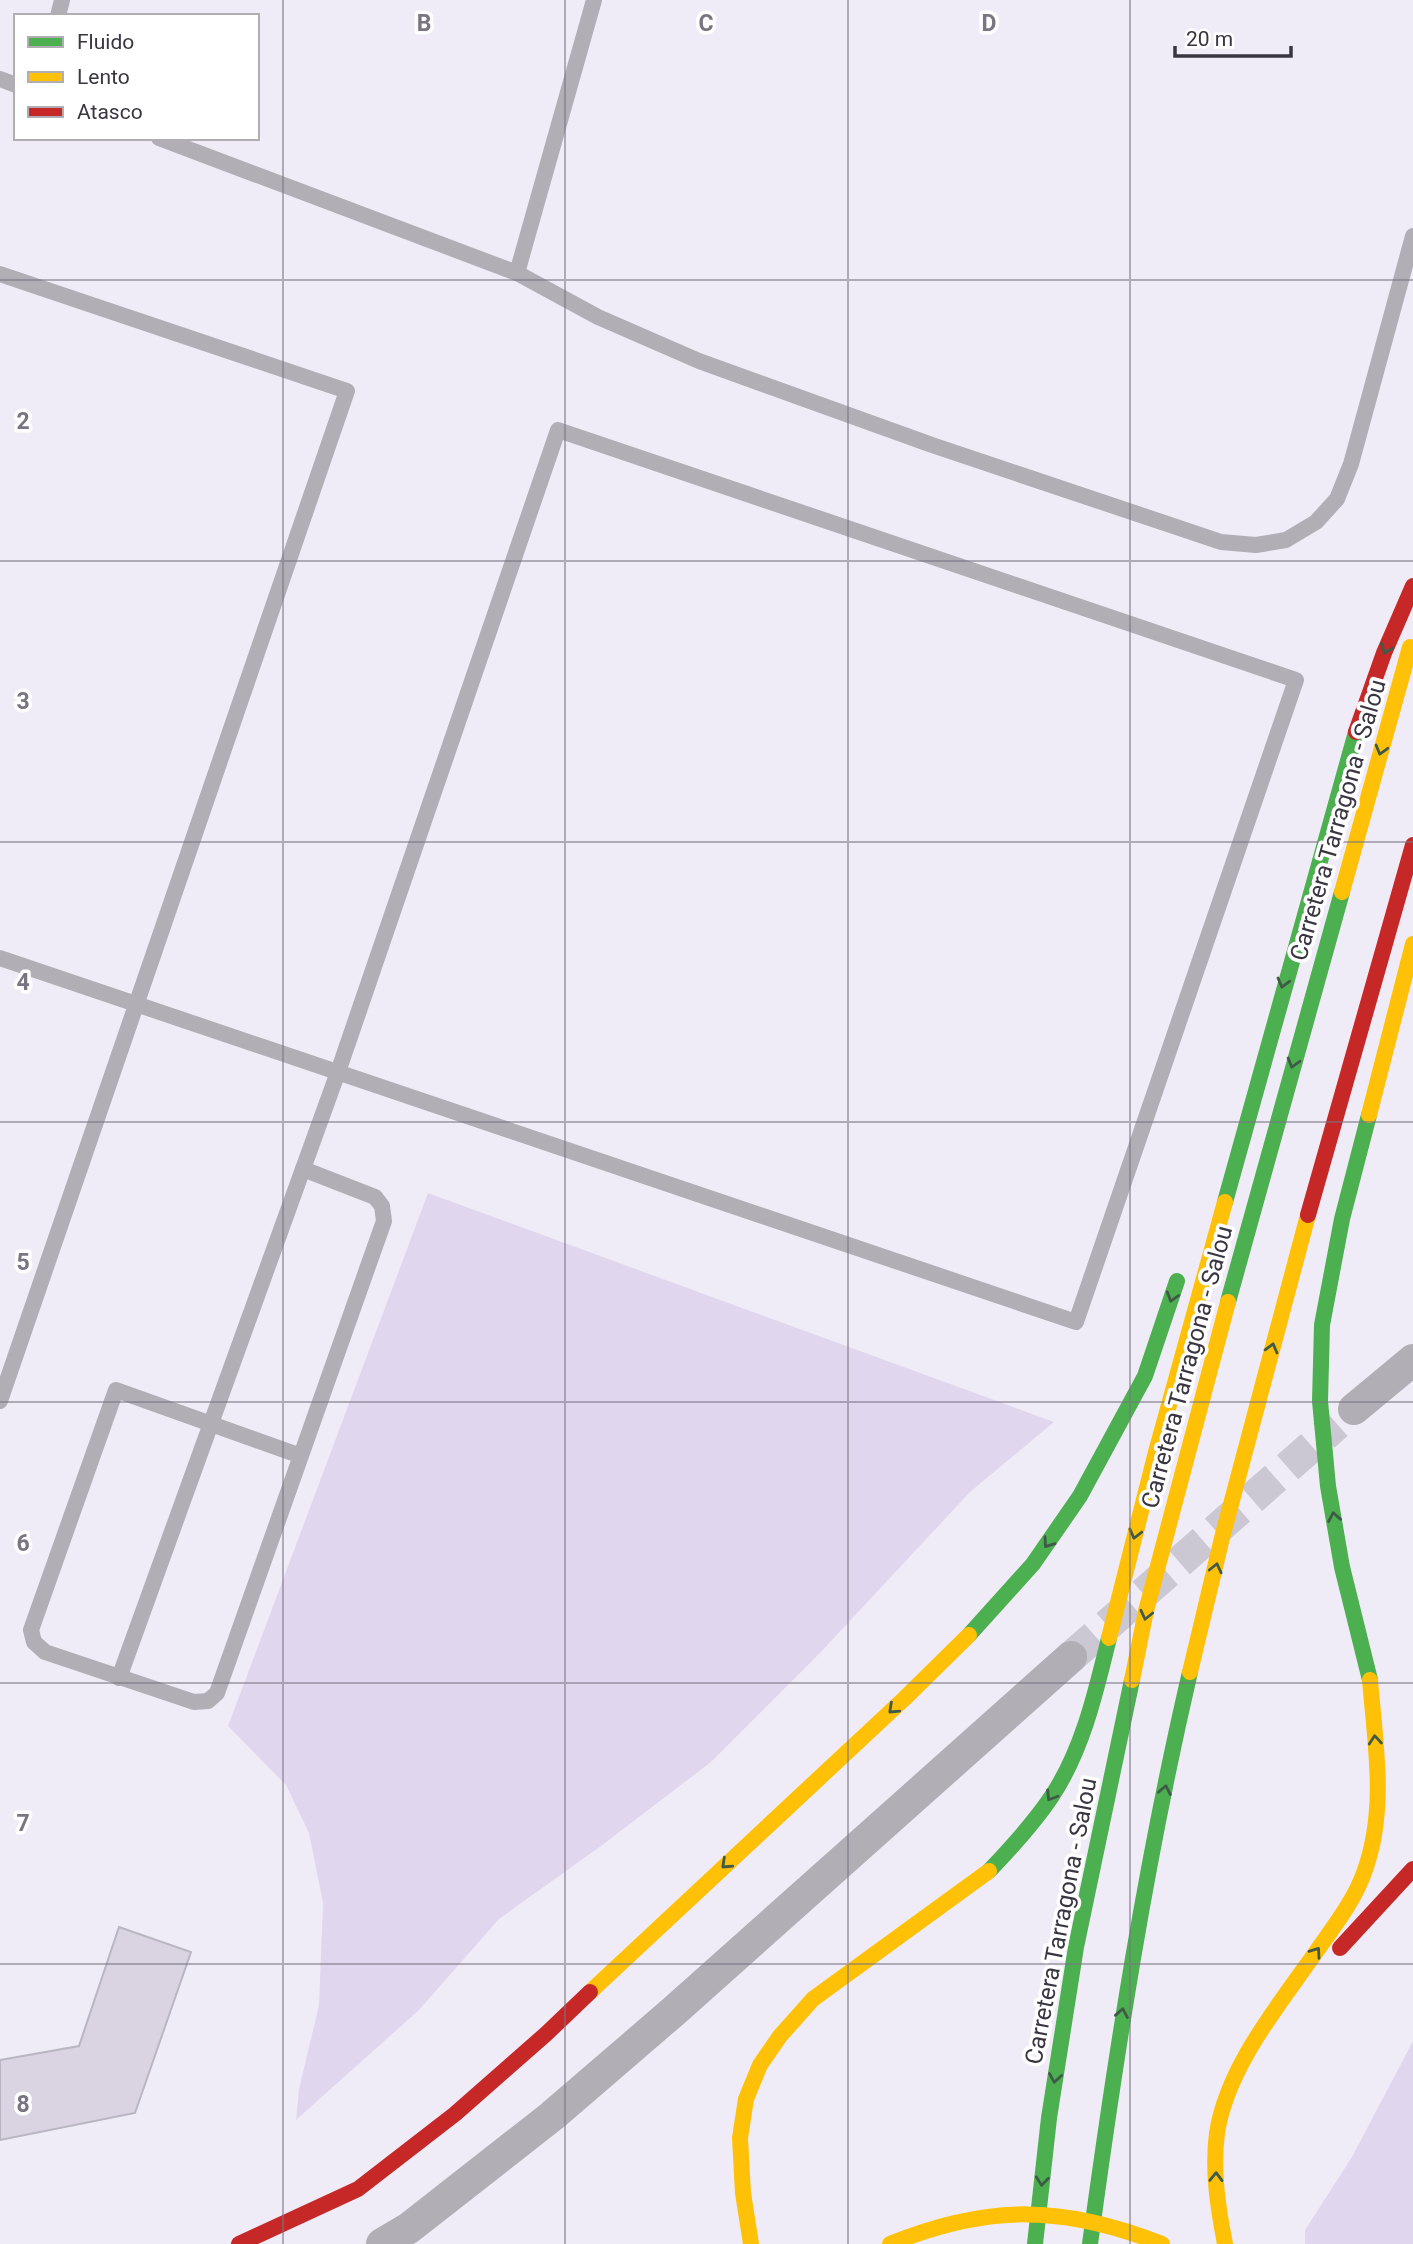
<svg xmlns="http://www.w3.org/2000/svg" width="1413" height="2244" viewBox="0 0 1413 2244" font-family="Roboto,sans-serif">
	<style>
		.green { fill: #e0d7ef }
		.building { fill: #d9d3e2; stroke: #bab6c1; stroke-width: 2 }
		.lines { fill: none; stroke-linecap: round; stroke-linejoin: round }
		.street-tunnel { stroke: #cbc7d3; stroke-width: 32; stroke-dasharray: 32 16; stroke-linecap: butt }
		.lane { stroke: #b1aeb6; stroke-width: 16 }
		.street { stroke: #b1aeb6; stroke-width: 32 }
		.fast { stroke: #4caf50; stroke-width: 16 }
		.slow { stroke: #ffc107; stroke-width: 16 }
		.jam { stroke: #c62828; stroke-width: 16 }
		.oneway { stroke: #3f5a46 }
		.grid { fill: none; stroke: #797581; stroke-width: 2; stroke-opacity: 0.55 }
		.labels { text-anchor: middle; stroke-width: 7; stroke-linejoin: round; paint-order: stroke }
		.street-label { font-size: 24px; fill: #393541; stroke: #fff }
		.grid-label { font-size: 23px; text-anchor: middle; font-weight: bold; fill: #797581; stroke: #fff; stroke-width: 7; stroke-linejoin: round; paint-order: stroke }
	</style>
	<rect width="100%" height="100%" fill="#f0ecf7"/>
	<g class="green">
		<polygon points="428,1193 1054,1422 970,1492 820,1653 711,1762 601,1846 499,1919 419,2010 296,2120 299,2089 319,2005 323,1903 309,1833 286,1785 228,1726"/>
		<polygon points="1413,2041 1413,2244 1305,2244 1305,2230 1352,2157"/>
	</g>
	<polygon class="building" points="119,1927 191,1952 135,2113 0,2140 0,2060 79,2046"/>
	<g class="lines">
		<polyline class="street-tunnel" points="1071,1657 1337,1424"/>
		<g class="lane">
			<polyline points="58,16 62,0"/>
			<polyline points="0,79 16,85"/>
			<polyline points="159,138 517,273 598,317 699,361 932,445 1221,542 1256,545 1286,540 1316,522 1337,499 1351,464 1413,236"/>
			<polyline points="517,273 594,0"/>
			<polyline points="0,274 347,391 0,1401"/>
			<polyline points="0,958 1076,1322 1296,680 558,430 338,1072 119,1678"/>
			<polyline points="301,1456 116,1390 31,1630 34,1642 45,1652 194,1702 208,1701 217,1693 384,1221 382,1206 375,1197 303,1169"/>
		</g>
		<g class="street">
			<polyline points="1354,1409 1413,1360"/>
			<polyline points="382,2244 409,2228 552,2116 674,2011 1071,1657"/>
		</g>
		<g class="fast">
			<polyline points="1369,1115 1342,1219 1322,1325 1320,1401 1328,1486 1342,1567 1370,1680"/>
			<polyline points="1225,1202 1356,732"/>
			<polyline points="1228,1302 1342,892"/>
			<polyline points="969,1635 1033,1564 1080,1496 1145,1376 1177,1281"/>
			<path d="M989 1871C1012 1847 1034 1823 1052 1796 1083 1749 1096 1691 1109 1638"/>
			<polyline points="1035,2244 1049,2118 1076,1947 1132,1680"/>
			<path d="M1090 2244C1116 2052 1146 1861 1190 1672"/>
		</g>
		<g class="slow">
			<polyline points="1342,892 1410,647"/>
			<polyline points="1369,1115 1413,944"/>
			<polyline points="1109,1638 1156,1452 1225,1202"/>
			<polyline points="1190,1672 1222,1538 1308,1215"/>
			<polyline points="1132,1680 1146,1611 1228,1302"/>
			<polyline points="590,1992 905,1698 969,1635"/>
			<polyline points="751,2244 743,2193 740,2138 746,2099 760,2065 780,2036 813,1999 989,1871"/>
			<path d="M890 2244C988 2204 1064 2205 1162 2244"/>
			<path d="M1225 2244C1218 2208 1212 2170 1217 2133 1227 2067 1279 2005 1316 1952 1334 1926 1355 1900 1365 1870 1387 1808 1375 1743 1370 1680"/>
		</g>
		<g class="jam">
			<polyline points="1356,732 1384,653 1413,586"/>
			<polyline points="1308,1215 1413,845"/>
			<polyline points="1340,1948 1413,1869"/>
			<polyline points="239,2244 358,2189 455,2114 546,2034 590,1992"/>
		</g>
	</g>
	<defs><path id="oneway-chevron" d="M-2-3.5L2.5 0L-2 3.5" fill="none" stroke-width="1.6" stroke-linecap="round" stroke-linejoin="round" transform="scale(1.75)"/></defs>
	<g class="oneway">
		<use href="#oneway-chevron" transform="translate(1386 649) rotate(111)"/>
		<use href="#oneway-chevron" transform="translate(1381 750) rotate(106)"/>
		<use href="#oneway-chevron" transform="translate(1283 983) rotate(105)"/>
		<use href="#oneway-chevron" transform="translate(1293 1063) rotate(106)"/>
		<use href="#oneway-chevron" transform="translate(1172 1297) rotate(107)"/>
		<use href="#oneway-chevron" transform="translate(1272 1348) rotate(-75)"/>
		<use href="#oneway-chevron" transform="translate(1334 1517) rotate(-100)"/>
		<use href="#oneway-chevron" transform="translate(1135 1534) rotate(104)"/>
		<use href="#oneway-chevron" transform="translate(1048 1543) rotate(125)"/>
		<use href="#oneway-chevron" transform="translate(1216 1568) rotate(-77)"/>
		<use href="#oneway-chevron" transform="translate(1146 1615) rotate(103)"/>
		<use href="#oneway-chevron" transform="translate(893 1709) rotate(137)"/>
		<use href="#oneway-chevron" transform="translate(1375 1740) rotate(-95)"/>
		<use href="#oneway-chevron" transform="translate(1165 1790) rotate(-79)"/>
		<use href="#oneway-chevron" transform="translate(1051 1796) rotate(122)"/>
		<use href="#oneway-chevron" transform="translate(726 1864) rotate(137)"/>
		<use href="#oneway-chevron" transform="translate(1316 1952) rotate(-55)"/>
		<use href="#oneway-chevron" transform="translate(1122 2013) rotate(-80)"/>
		<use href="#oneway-chevron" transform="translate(1055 2078) rotate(99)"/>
		<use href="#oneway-chevron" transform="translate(1216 2177) rotate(-89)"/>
		<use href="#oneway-chevron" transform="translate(1042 2181) rotate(96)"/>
	</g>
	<path class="grid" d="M283 0V2244M565 0V2244M848 0V2244M1130 0V2244M0 280H1413M0 561H1413M0 842H1413M0 1122H1413M0 1402H1413M0 1683H1413M0 1964H1413"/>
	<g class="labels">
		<g class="street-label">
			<text transform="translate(1338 820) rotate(-74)" y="8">Carretera Tarragona - Salou</text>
			<text transform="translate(1187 1367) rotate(-75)" y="8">Carretera Tarragona - Salou</text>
			<text transform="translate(1061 1921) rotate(-79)" y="8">Carretera Tarragona - Salou</text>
		</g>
	</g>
	<g class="grid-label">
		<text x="424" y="31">B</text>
		<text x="706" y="31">C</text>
		<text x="989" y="31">D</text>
		<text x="23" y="429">2</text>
		<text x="23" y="709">3</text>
		<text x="23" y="990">4</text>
		<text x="23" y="1270">5</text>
		<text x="23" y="1551">6</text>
		<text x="23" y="1831">7</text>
		<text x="23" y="2112">8</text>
	</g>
	<rect x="14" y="14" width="245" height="126" fill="#ffffff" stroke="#b0aeb3" stroke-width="2"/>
	<rect x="28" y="37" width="35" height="10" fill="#4caf50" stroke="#b0aeb3" stroke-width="2"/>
	<text x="77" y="49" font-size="21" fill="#393541">Fluido</text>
	<rect x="28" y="72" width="35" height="10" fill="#ffc107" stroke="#b0aeb3" stroke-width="2"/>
	<text x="77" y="84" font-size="21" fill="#393541">Lento</text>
	<rect x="28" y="107" width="35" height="10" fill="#c62828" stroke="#b0aeb3" stroke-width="2"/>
	<text x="77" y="119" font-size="21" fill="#393541">Atasco</text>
	<path d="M1175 46v10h116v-10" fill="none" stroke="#393541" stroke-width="3.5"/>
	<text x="1186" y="46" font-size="21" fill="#393541" stroke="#ffffff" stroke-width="5" paint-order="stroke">20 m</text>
</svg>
